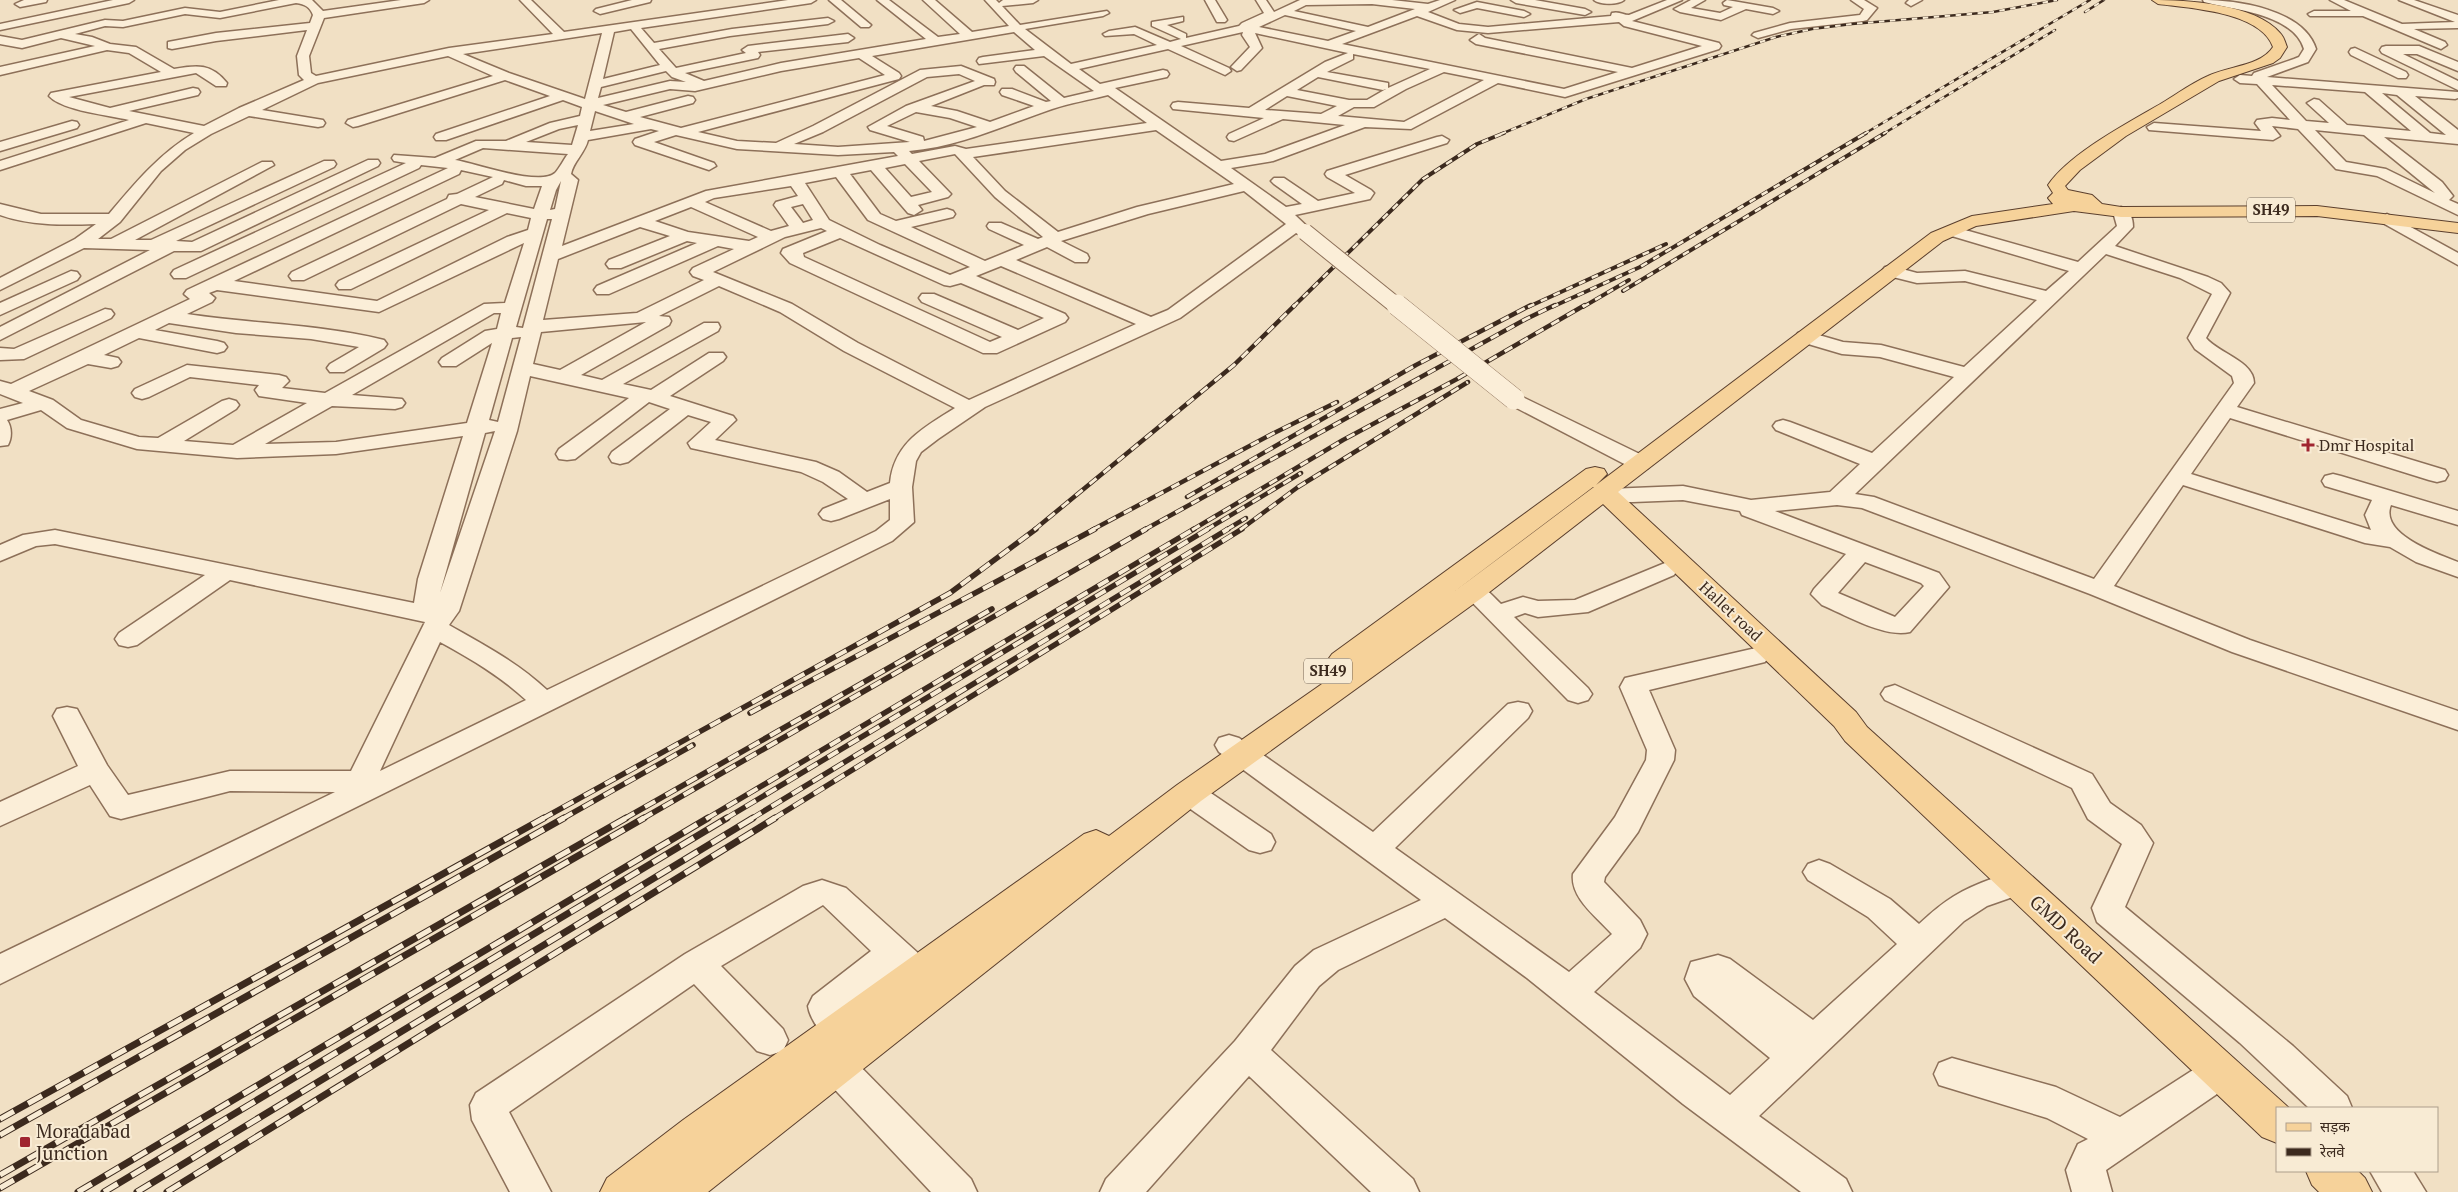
<svg xmlns="http://www.w3.org/2000/svg" width="2458" height="1192" viewBox="0 0 2458 1192" font-family="'PT Serif','Noto Sans Devanagari',serif">
	<style>
		.lines { fill: none; stroke-linecap: round; stroke-linejoin: round }
		.minor-casing { stroke: #8d7059; stroke-width: 3 }
		.major-casing { stroke: #5b3f2d; stroke-width: 2 }
		.minor { fill: #fbeed8; fill-rule: evenodd }
		.major { fill: #f6d29a; fill-rule: evenodd }
		.rail-far4-casing { stroke: #3c2a1e; stroke-width: 2.5 }
		.rail-far3-casing { stroke: #3c2a1e; stroke-width: 4 }
		.rail-far2-casing { stroke: #3c2a1e; stroke-width: 4.5 }
		.rail-far1-casing { stroke: #3c2a1e; stroke-width: 5.5 }
		.rail-casing { stroke: #3c2a1e; stroke-width: 7 }
		.rail-far4 { stroke: #f8ebd4; stroke-width: 2; stroke-dasharray: 5.5; stroke-linecap: butt }
		.rail-far3 { stroke: #f8ebd4; stroke-width: 2.5; stroke-dasharray: 7; stroke-linecap: butt }
		.rail-far2 { stroke: #f8ebd4; stroke-width: 3; stroke-dasharray: 9; stroke-linecap: butt }
		.rail-far1 { stroke: #f8ebd4; stroke-width: 4; stroke-dasharray: 12; stroke-linecap: butt }
		.rail { stroke: #f8ebd4; stroke-width: 5; stroke-dasharray: 16; stroke-linecap: butt }
		.minor-bridge-far1-casing { stroke: #8d7059; stroke-width: 18; stroke-linecap: butt }
		.minor-bridge-casing { stroke: #8d7059; stroke-width: 22; stroke-linecap: butt }
		.minor-bridge-far1 { stroke: #fbeed8; stroke-width: 16 }
		.minor-bridge { stroke: #fbeed8; stroke-width: 21 }
		.poi-dot { fill: #a02530; stroke: #f8ebd4; stroke-width: 2 }
		.labels { text-anchor: middle; stroke-width: 4; stroke-linejoin: round; paint-order: stroke }
		.shield { fill: #f8ebd4; stroke: #746455; stroke-width: 1 }
		.shield-label { font-size: 15px; font-weight: bold; fill: #3c2a1e }
		.poi-label { font-size: 16px; fill: #3c2a1e; stroke: #f8ebd4; text-anchor: start }
		.street-label { font-size: 16px; fill: #3c2a1e; stroke: #f8ebd4 }
		.near-street-label { font-size: 19px; fill: #3c2a1e; stroke: #f8ebd4 }
		.near-poi-label { font-size: 19px; fill: #3c2a1e; stroke: #f8ebd4; text-anchor: start }
	</style>
	<rect width="100%" height="100%" fill="#f1e0c4"/>
	<g class="lines">
		<defs>
			<g id="minor">
				<polygon points="24,0 47,0 46,2 20,7 15,4"/>
				<polygon points="113,0 134,0 129,3 0,30 0,24"/>
				<path d="M279 0H312L323 11 401 0H429L424 3 324 18 309 56 311 73 316 76 449 48 553 34 520 0H531L564 32 788 0H816L811 3 641 28 654 43 732 29 828 18 834 21 828 24 730 36 659 49 676 68 746 53 742 50 748 46 848 34 854 38 848 42 758 52 760 55 758 58 685 73 704 81 781 63 926 39 877 0H889L938 37 960 34 923 0H935L972 32 1009 26 985 0H996L999 3 1003 0H1038L1033 3 1002 6 1020 25 1107 11 1109 13 1103 16 1025 29 1071 64 1157 45 1134 34 1105 36 1103 34 1109 31 1135 27 1170 42 1181 39 1152 26V22L1183 17V21L1167 25 1186 34V38L1239 26 1242 23 1264 13 1256 0H1266L1274 12 1300 0H1392L1428 4 1440 0H1455L1428 12 1459 24 1488 27 1611 16 1612 13C1619 11 1623 15 1629 15L1667 0H1682L1632 21 1719 43 1721 46 1719 49 1565 97 1498 83 1411 129 1365 127 1273 161 1231 168 1286 207 1302 204 1274 184 1271 181 1274 178H1284L1318 201 1355 193 1327 177 1325 174 1327 171 1437 137 1442 136 1449 140 1447 143 1345 175 1371 190 1374 193 1370 199 1295 215 1313 232 1311 235 1305 237 1296 233 1180 318 985 407 938 439 921 452 916 461 912 487 914 522 892 541 0 984V954L335 792 230 791 121 819 110 816 90 785 0 826V802L78 766 53 716 57 709 67 707 77 709 107 765 128 795 230 771H351L425 622 230 580 137 645 128 647 119 645 115 639 119 633 205 575 55 544 36 546 0 561V545L23 535 55 530 414 603 418 579 463 436 336 454 237 458 137 449 67 428 41 410 7 420C12 427 12 438 8 445L0 446V409L23 403 0 394V381L11 384 190 299 184 294 187 290 448 168 421 165 419 168 186 278H174L171 274 174 270 406 163 394 161 392 158 394 155 435 158 476 141H506L550 123 580 116 582 107 563 100 446 140H436L434 137 436 134 550 96 505 80 358 126 353 127 346 123 348 120 493 76 448 56 318 83 262 110 323 120 325 123 323 126 318 127 249 116 211 134 185 150 161 171 120 222 98 239H111L262 162H272L274 165 135 240H151L324 161H334L336 164 334 167 176 241 192 242 368 160H378L380 163 378 166 201 251H174L0 340V327L150 250 84 248 0 290V278L75 239 96 224C64 225 31 226 0 215V204L41 214H109C135 183 159 154 194 133L146 123 0 170V161L129 120C109 115 63 111 49 96L51 93 161 72 129 53 107 50 0 75V67L95 46 61 38 22 48 0 44V36L22 40 105 20 123 21 185 8 220 12ZM296 3C305 4 310 7 313 15L310 23 216 33 168 42V48L172 49 216 41 307 30 297 56 299 75 304 80 239 108 204 126 129 111 198 95 200 92 198 89 193 88 110 108 69 97 196 73 216 86H226L227 83C211 63 197 65 174 69L136 47 110 44 92 37 75 34 105 26 123 27 185 14 220 18ZM1372 4 1415 9 1368 27 1294 11 1306 5ZM1285 15 1356 31 1328 41 1259 27ZM1417 16 1457 30 1488 33 1619 22 1624 26 1702 46 1632 68 1485 38 1479 34 1470 40 1476 44 1618 72 1564 89 1342 44ZM631 29 660 65 603 79 614 32ZM1014 32 1035 50 983 57 979 58 977 61 979 64 1044 56 1094 91 1064 98 1024 66H1016L1014 69 1016 72 1051 101 1046 102 1012 89H1002L1000 92 1002 95 1034 106 990 122 957 111 931 106 984 85H994L995 82 994 79 961 66 920 70 813 126 776 143 737 141 698 132 899 79 901 76 899 73 872 56ZM1243 32 1242 35 1250 47 1231 67 1237 71 1241 70 1262 48 1255 33 1348 53 1325 62 1249 108 1178 102 1173 103 1171 106 1173 109 1264 118 1229 134 1227 137 1229 140 1234 141 1283 119 1345 125 1265 154 1221 161 1115 88 1167 77 1169 74 1167 71 1163 70 1100 84 1079 69 1168 49 1225 75 1231 71 1229 68 1181 46ZM602 33 585 99 509 73 463 54ZM1353 54 1430 69 1388 88V83L1327 72 1353 59ZM859 58 885 75 681 128 640 117 693 103 695 100 693 97 688 96 626 112 603 105 670 89 695 91 781 71ZM666 71 672 77 686 82 670 81 598 98 601 87ZM1444 72 1484 80 1404 122 1338 116 1354 107H1374L1406 89ZM959 74 975 81 906 106 868 127 870 130 910 142 838 147 794 144 823 132 927 77ZM1318 77 1383 90 1386 89 1367 100H1349L1297 90ZM1108 95 1147 123 966 149 955 146 912 154 909 151C959 147 1005 125 1052 109 1070 103 1089 100 1108 95ZM1287 96 1337 106 1321 114 1265 110ZM595 111 634 124 590 131ZM916 112 950 118 977 127 924 141 923 137 887 126ZM578 125 572 145 526 142 559 129ZM651 129 659 131 635 139 633 142 635 145 709 170 716 166 714 163 654 142 676 135 737 149 838 155 894 152 898 156 706 191 562 246 578 180 571 174C573 162 585 153 588 140ZM1156 130 1234 184 1137 207 1058 232 1005 191 973 157ZM483 148 568 154C564 159 559 169 555 173 539 187 475 163 455 160ZM955 154 995 197 1043 237 1038 239 1001 223H989L987 226 989 229 1024 245 985 261 911 227 953 217 955 214 953 211 947 209 896 221 880 214 850 174 871 170 908 213 914 215 922 210 918 205 948 197 951 194 919 161ZM905 164 932 192 911 197 885 168ZM461 170 493 177 457 194 449 195 447 199 292 272 289 276 292 280H304L461 204 489 210 339 281 336 285 339 289H351L507 213 531 218 528 230 507 237 377 301 234 281 459 174ZM836 177 868 220 970 267 950 275 880 245 829 220 805 183ZM504 180 526 186H542L534 209 475 197 502 184ZM561 181 555 209 550 210 556 190ZM791 186 798 196 776 202 774 205 789 226 771 231 705 202 714 198ZM1244 191 1286 224 1168 310 1151 317 1016 260 1047 247 1075 262H1087L1089 258 1087 254 1061 241 1148 214ZM803 204 813 220 803 223 791 207ZM691 207 758 237 749 241 688 232 655 221ZM547 219H552L523 328 516 327ZM640 227 670 236 609 260 606 264 609 268H621L687 241 697 243 597 286 594 290 597 294H609L718 246 734 249 693 268 690 272 693 276 704 280 637 313 543 320 558 259ZM821 228 827 231 783 249 781 253 790 263 983 353H997L1065 322 1068 318 1065 314 976 276 1001 266 1136 324 969 400 858 343 792 304 713 272 785 237ZM840 238 944 285 950 286 961 283 1044 318 1018 330 934 294H922L919 298 922 302 1002 337 990 342 804 257 803 253ZM524 243 505 303 484 304 325 393 282 388 289 381 286 377 279 375 187 365 135 389 132 393 135 397 142 399 149 397 190 377 259 385 255 390 259 396 307 403 233 445 184 441 236 409 239 405 236 401 229 399 222 401 158 438 139 437 81 420 53 400 29 391 88 364 111 368 118 366 121 362 118 358 104 355 139 338 217 353 224 351 227 347 224 343 217 341 155 330 169 323 236 333 311 339 359 347 330 364 327 368 330 372H344L384 348 387 344 384 340C320 324 252 324 187 314L212 302 215 298 209 293 217 290 379 312ZM719 286 780 312 844 351 955 408C923 428 894 443 890 483L867 492 839 472 816 462 715 440 736 420 733 416 670 396 723 361 726 357 723 353H709L651 390 623 384 718 331 720 327 718 323H704L602 380 581 375 669 325 671 321 669 317 659 316ZM494 313H501L497 329 485 331 442 358 439 362 442 366H456L492 343 467 423 336 442 265 444 332 406 395 409 402 407 405 403 402 399 352 395ZM646 322 560 370 533 364 541 332ZM521 337 498 422 489 420 512 338ZM530 376 629 398 559 449 556 454 559 459 567 460 575 459 649 402 670 409 612 452 609 457 612 462 620 464 628 462 688 415 711 422 688 443 691 448 801 472 823 482 848 499 823 509 819 514 823 519 831 521 839 519 890 499V520L876 531 547 690C517 662 484 645 449 625L459 611 517 431ZM495 431 440 593 485 433ZM440 642C471 659 500 676 526 700L380 771Z"/>
				<polygon points="632,0 651,0 650,2 600,14 594,11 596,9"/>
				<polygon points="829,0 841,0 871,25 869,27 861,27"/>
				<polygon points="1205,0 1215,0 1227,20 1225,22 1217,22"/>
				<polygon points="1511,0 1535,0 1585,9 1591,12 1585,15 1516,3"/>
				<path d="M1594 0H1624C1618 5 1600 5 1594 0Z"/>
				<polygon points="1691,0 1705,0 1691,8 1720,13 1733,7 1724,5 1723,3 1727,0 1773,8 1779,11 1773,14 1746,9 1721,20 1680,12 1674,9"/>
				<polygon points="1851,0 1864,0 1877,8 1867,20 1863,21 1791,29 1758,38 1752,35 1754,33 1790,23 1860,15 1864,9"/>
				<polygon points="1909,0 1922,0 1911,6 1906,3"/>
				<path d="M2203 0C2238 0 2304 10 2316 49L2308 62 2267 77 2458 92V98L2455 99 2415 96 2458 130V144L2384 137 2442 182 2453 196 2449 200 2458 204V215L2377 176 2336 169 2298 129 2272 126 2280 136 2273 140 2149 130 2147 127 2154 123 2261 131 2255 123 2257 120 2272 118 2290 120 2257 84 2240 83 2234 79 2240 75 2252 76 2254 73 2294 59 2299 57 2304 49C2294 14 2234 10 2204 2ZM2272 85 2365 92 2411 131 2347 125 2319 100 2314 99 2307 103 2329 123 2306 121ZM2382 93 2397 95 2446 135 2430 133ZM2315 130 2364 135 2435 193 2386 169 2346 162Z"/>
				<polygon points="2330,0 2344,0 2402,24 2455,22 2399,0 2414,0 2458,15 2458,28 2414,29 2445,42 2447,45 2441,49 2363,16 2310,16 2308,14 2314,11 2351,11"/>
				<polygon points="1477,2 1524,11 1530,14 1524,17 1477,8 1460,13 1454,10"/>
				<polygon points="2386,46 2419,46 2458,62 2458,71 2417,54 2403,54 2458,81 2458,90 2382,53 2380,50 2382,47"/>
				<polygon points="2355,48 2406,72 2408,75 2406,78 2398,78 2351,55 2349,52 2351,49"/>
				<polygon points="72,121 77,122 79,125 77,128 0,151 0,142"/>
				<path d="M2121 207C2130 210 2133 218 2133 227L2115 246 2208 277 2221 283 2230 293 2206 338C2218 353 2254 361 2254 383L2237 407 2445 470 2448 475 2445 480 2437 482 2429 480 2230 418 2191 474 2371 530 2365 515 2372 500 2325 486 2322 481 2325 476 2333 474 2341 476 2458 511V525L2391 505C2379 534 2437 554 2458 562V577L2416 562 2390 547 2365 543 2183 485 2114 586 2250 640 2458 711V730L2232 652 2090 594 1862 508 1837 505 1775 511 1939 573 1949 587 1910 632C1884 638 1846 615 1822 605L1811 594 1814 589 1846 554 1742 515 1740 511 1683 500 1608 503 1600 501 1597 496 1600 491 1608 489 1683 486 1751 500 1830 492 1860 464 1776 430 1773 426 1776 422 1783 420 1790 422 1872 453 1954 377 1880 357 1842 354 1798 341 1796 337 1798 333 1805 331 1843 342 1881 345 1964 367 2037 300 1965 281 1917 283 1885 275 1882 271 1885 267 1891 266 1917 273 1965 271 2046 291 2069 271 1945 234 1943 231 1951 226 2078 262 2117 226 2113 212ZM2106 254 2180 278 2212 294 2188 338 2195 349 2232 376 2234 383 2094 579 1874 497 1855 494ZM1865 562 1921 583 1924 586 1895 617 1838 593Z"/>
				<polygon points="2387,214 2458,253 2458,265 2381,222 2379,219"/>
				<polygon points="71,271 77,272 80,276 77,280 0,315 0,303"/>
				<polygon points="105,309 111,310 114,314 111,318 24,359 0,360 0,348 14,349"/>
				<polygon points="1514,393 1648,458 1651,463 1648,468 1640,470 1632,468 1507,403 1504,399 1507,395"/>
				<path d="M1665 563 1674 565 1677 570 1674 575 1588 612 1538 617 1525 613 1514 617 1588 688 1592 694 1588 700 1578 703 1568 700 1461 591 1464 586C1482 581 1489 593 1501 604L1523 597 1538 601 1575 600Z"/>
				<path d="M1756 648 1765 650 1769 656 1765 662 1649 690 1675 750 1674 760 1638 832 1605 877 1604 882 1640 920 1647 934 1640 948 1594 992 1730 1095 1770 1058 1694 996 1685 979 1691 962 1718 955 1730 959 1813 1020 1897 944 1868 917 1808 880 1803 872 1808 864 1819 860 1830 864 1890 899 1919 924C1945 900 1960 890 1994 878 2007 874 2014 870 2027 874L2032 883 2027 892 1987 906 1964 921 1759 1116 1846 1179 1852 1192H1801L1683 1104 1527 978 1445 918 1338 970 1319 986 1271 1050 1413 1179 1419 1192H1371L1249 1076 1146 1192H1100L1106 1179 1235 1041 1295 966 1314 950 1421 900 1219 752 1215 745 1219 738 1229 735 1239 738 1373 832 1508 704 1518 702 1528 704 1532 711 1528 718 1395 848 1569 972 1612 934C1597 917 1570 898 1573 874L1615 817 1646 760 1647 750 1620 687 1625 678Z"/>
				<polygon points="1895,685 2092,774 2110,803 2141,825 2153,843 2125,907 2293,1046 2347,1096 2352,1108 2309,1108 2240,1043 2097,922 2092,908 2122,844 2088,819 2072,788 1885,700 1881,694 1885,688"/>
				<polygon points="1189,782 1199,785 1271,834 1275,842 1271,850 1260,853 1249,850 1179,801 1174,793 1179,785"/>
				<path d="M822 880 846 888 929 963 934 973 929 983C911 989 906 984 893 972L846 1009 854 1017 860 1028 854 1039C851 1040 846 1043 843 1043 826 1044 810 1020 808 1006L813 996 871 951 823 905 721 966 783 1029 788 1040 783 1051 770 1055 757 1051 694 984 509 1112 551 1192H510L472 1120 470 1105 476 1093 685 954 803 886Z"/>
				<polygon points="837,1051 850,1056 971,1179 977,1192 931,1192 824,1078 819,1067 824,1056"/>
				<polygon points="2220,1056 2233,1061 2238,1072 2233,1083 2106,1170 2112,1192 2072,1192 2066,1170 2078,1144 2088,1139 2047,1118 1939,1085 1934,1074 1939,1063 1952,1058 2056,1087 2120,1117 2207,1061"/>
				<polygon points="2370,1171 2413,1171 2426,1192 2382,1192"/>
			</g>
			<g id="major">
				<path d="M2152 0C2187 0 2256 4 2280 33 2284 37 2285 42 2287 47L2280 58 2273 63 2219 81 2126 136 2080 170 2065 186 2068 190 2092 195 2102 204 2121 207 2317 206 2458 223V233L2317 216 2121 217 2074 211 1976 226 1943 241 1618 492 1856 712 1867 727 2289 1108H2277V1143L2262 1137 1845 741 1834 726 1603 504 1483 597 1201 801 708 1192H600L607 1178 683 1120 1084 834 1096 830 1109 836 1177 785 1342 670 1332 668 1327 661 1332 654 1586 469 1595 467 1604 469 1607 474 1596 485 1931 233 1972 216 2053 204 2048 198 2053 193 2048 185C2070 153 2128 123 2162 103 2177 94 2192 83 2208 76 2228 66 2261 66 2273 47 2261 12 2190 8 2158 4ZM1593 487 1463 585 1447 597 1594 487Z"/>
				<polygon points="2306,1171 2358,1171 2365,1178 2372,1192 2319,1192 2312,1185"/>
			</g>
		</defs>
		<use href="#minor" class="minor-casing"/>
		<use href="#major" class="major-casing"/>
		<use href="#minor" class="minor"/>
		<use href="#major" class="major"/>
		<defs>
			<g id="rail-far4">
				<polyline points="2085,12 2104,0"/>
				<polyline points="1501,134 1586,99 1776,37 1812,29 1852,24 1993,12 2057,0"/>
				<polyline points="1864,134 2090,0"/>
				<polyline points="1883,134 2055,30"/>
			</g>
			<g id="rail-far3">
				<polyline points="1623,291 1885,133"/>
				<polyline points="1293,307 1423,179 1477,144 1504,133"/>
				<polyline points="1528,307 1666,244"/>
				<polyline points="1552,307 1640,267 1866,133"/>
				<polyline points="1583,307 1629,280"/>
			</g>
			<g id="rail-far2">
				<polyline points="1187,497 1416,365 1531,305"/>
				<polyline points="1034,530 1234,365 1295,305"/>
				<polyline points="1092,530 1272,434 1337,402"/>
				<polyline points="1144,530 1526,319 1555,305"/>
				<polyline points="1192,530 1343,440 1457,379 1585,305"/>
				<polyline points="1206,530 1301,473"/>
				<polyline points="1226,530 1246,518"/>
				<polyline points="1240,530 1298,487 1468,382"/>
			</g>
			<g id="rail-far1">
				<polyline points="750,713 1095,529"/>
				<polyline points="542,819 950,593 1036,529"/>
				<polyline points="562,819 693,745"/>
				<polyline points="624,819 992,609"/>
				<polyline points="642,819 1146,529"/>
				<polyline points="706,819 1194,529"/>
				<polyline points="725,819 1208,529"/>
				<polyline points="751,819 1228,529"/>
				<polyline points="773,819 1242,529"/>
			</g>
			<g id="rail">
				<polyline points="0,1119 544,818"/>
				<polyline points="0,1135 564,818"/>
				<polyline points="0,1175 626,818"/>
				<polyline points="0,1188 644,818"/>
				<polyline points="78,1192 708,818"/>
				<polyline points="104,1192 727,818"/>
				<polyline points="137,1192 753,818"/>
				<polyline points="167,1192 775,818"/>
			</g>
		</defs>
		<use href="#rail-far4" class="rail-far4-casing"/>
		<use href="#rail-far3" class="rail-far3-casing"/>
		<use href="#rail-far2" class="rail-far2-casing"/>
		<use href="#rail-far1" class="rail-far1-casing"/>
		<use href="#rail" class="rail-casing"/>
		<use href="#rail-far4" class="rail-far4"/>
		<use href="#rail-far3" class="rail-far3"/>
		<use href="#rail-far2" class="rail-far2"/>
		<use href="#rail-far1" class="rail-far1"/>
		<use href="#rail" class="rail"/>
		<defs>
			<polyline id="minor-bridge-far1" points="1305,232 1398,307"/>
			<polyline id="minor-bridge" points="1397,305 1514,399"/>
		</defs>
		<use href="#minor-bridge-far1" class="minor-bridge-far1-casing"/>
		<use href="#minor-bridge" class="minor-bridge-casing"/>
		<use href="#minor-bridge-far1" class="minor-bridge-far1"/>
		<use href="#minor-bridge" class="minor-bridge"/>
	</g>
	<g class="poi-dot">
		<path d="M2305.5 437.5h5v5h5v5h-5v5h-5v-5h-5v-5h5z"/>
		<rect x="19" y="1136" width="12" height="12" rx="2.5"/>
	</g>
	<g class="labels">
		<g class="shield">
			<rect x="2247" y="197.5" width="48" height="25" rx="4"/>
			<rect x="1304" y="658.5" width="48" height="25" rx="4"/>
		</g>
		<g class="shield-label">
			<text x="2271" y="215">SH49</text>
			<text x="1328" y="676">SH49</text>
		</g>
		<g class="poi-label">
			<text x="2319" y="451">Dmr Hospital</text>
		</g>
		<g class="street-label">
			<text transform="translate(1731 611) rotate(43)" y="6">Hallet road</text>
		</g>
		<g class="near-street-label">
			<text transform="translate(2066 929) rotate(43)" y="7">GMD Road</text>
		</g>
		<g class="near-poi-label">
			<text x="36" y="1138">Moradabad<tspan x="36" dy="22">Junction</tspan></text>
		</g>
	</g>
	<rect x="2276" y="1107" width="162" height="65" fill="#f8ebd4" stroke="#ad9e8b"/>
	<rect x="2286" y="1123" width="25" height="8" fill="#f6d29a" stroke="#ad9e8b"/>
	<text x="2320" y="1132" font-size="15" fill="#3c2a1e">सड़क</text>
	<rect x="2286" y="1148" width="25" height="8" fill="#3c2a1e" stroke="#ad9e8b"/>
	<text x="2320" y="1157" font-size="15" fill="#3c2a1e">रेलवे</text>
</svg>
